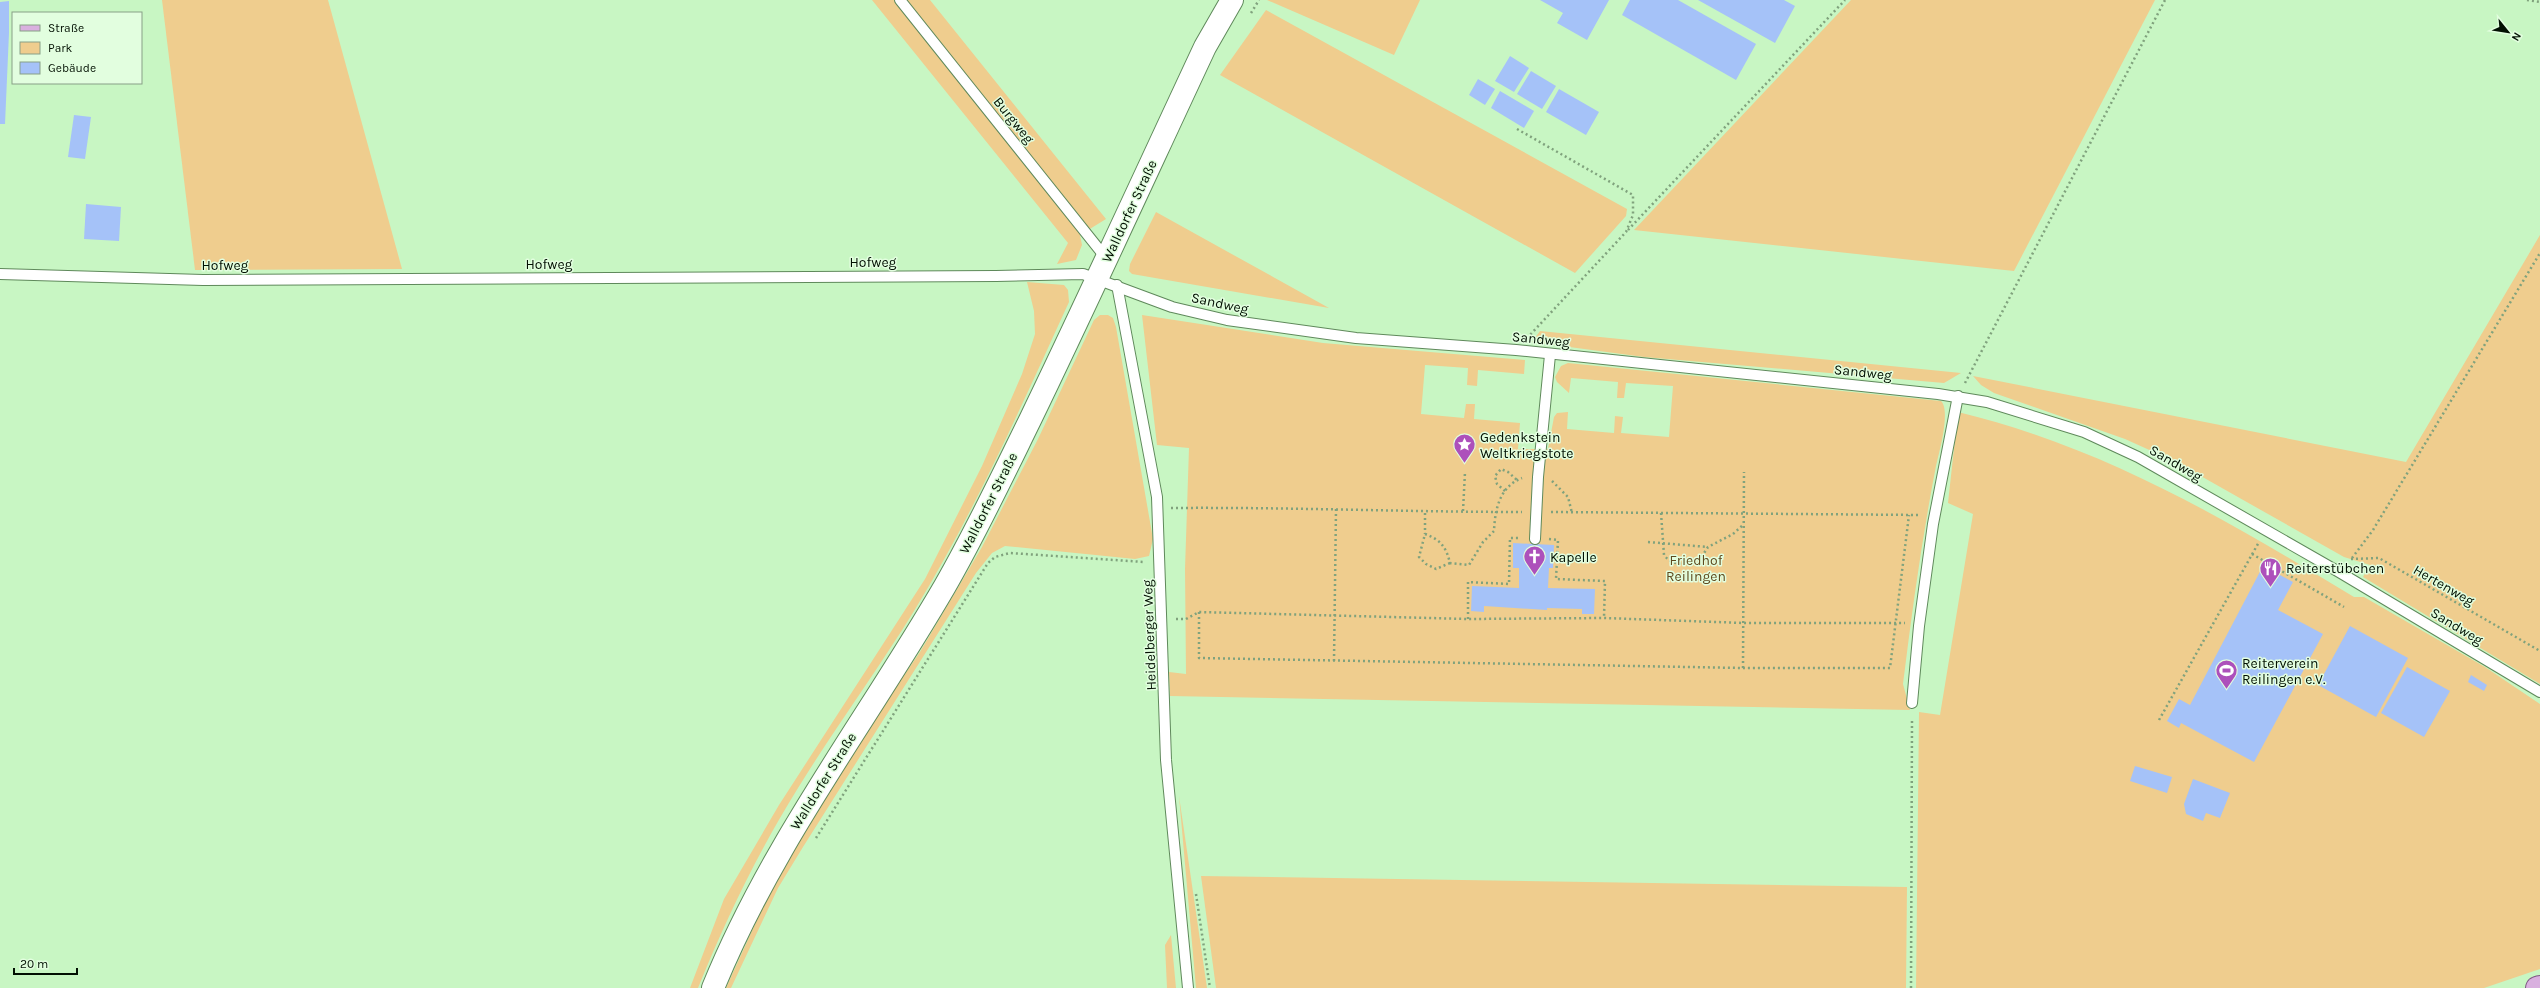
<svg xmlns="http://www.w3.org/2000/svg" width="2540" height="988" viewBox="0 0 2540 988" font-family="Karla,sans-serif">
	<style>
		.green { fill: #efcd8e }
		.building { fill: #a5c2f8 }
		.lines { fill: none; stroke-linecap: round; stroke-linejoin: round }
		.lane-casing { stroke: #5f895b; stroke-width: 12 }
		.secondary-casing { stroke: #5f895b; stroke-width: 24 }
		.primary-casing { stroke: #7d5683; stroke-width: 24 }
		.path { stroke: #80a27d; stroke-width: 2.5; stroke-dasharray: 2 3; stroke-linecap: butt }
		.lane { stroke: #fff; stroke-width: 10 }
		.secondary { stroke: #fff; stroke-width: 22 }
		.primary { stroke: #d9b0df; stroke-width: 22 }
		.labels { text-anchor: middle; stroke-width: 3; stroke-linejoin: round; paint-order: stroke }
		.street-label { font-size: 14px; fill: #021002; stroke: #e2fedf }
		.poi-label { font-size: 14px; fill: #021002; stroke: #e2fedf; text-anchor: start }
		.park-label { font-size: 14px; fill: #5f491d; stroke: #e2fedf }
	</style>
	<rect width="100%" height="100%" fill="#c8f6c3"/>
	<g class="green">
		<polygon points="162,0 328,0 402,269 195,270"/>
		<polygon points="872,0 930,0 1106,219 1080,235 1082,245 1076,260 1057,264 1068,243"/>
		<polygon points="1267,0 1420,0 1394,55"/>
		<polygon points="1851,0 2155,0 2014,271 1634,230"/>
		<polygon points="1266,10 1627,209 1626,216 1575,273 1220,75"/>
		<polygon points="1156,212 1329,308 1132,274 1129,271 1130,264"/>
		<polygon points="2540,235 2540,684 2363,577 2370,565 2344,557 2176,462 2125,439 1994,393 1981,385 1973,376 2406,462"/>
		<path d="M1027 282 1064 285 1068 290 1069 302C1021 407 974 513 914 611 877 671 835 728 798 788 758 852 726 919 698 988H690L724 899 779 805 925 579 982 466 1022 374 1035 334 1034 311Z"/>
		<polygon points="1100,315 1108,315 1113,318 1116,327 1153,539 1149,556 1135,559 1005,546 992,553 976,573 803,847 778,888 731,988 726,988 766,900 798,842 871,724 920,652 982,547 1038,439 1094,320"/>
		<path d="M1142 315 1323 343 1525 360 1524 374 1478 370 1477 386 1467 385 1468 368 1425 365 1421 414 1464 418 1466 404H1475L1474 419 1520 423 1518 449H1548L1554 417 1557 413 1568 412 1567 429 1614 433 1615 416 1623 417 1621 433 1669 437 1673 386 1626 383 1624 398H1617L1618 382 1571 378 1569 393 1557 382 1555 377 1561 366 1568 363 1941 401C1951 410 1939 453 1936 466 1922 538 1912 611 1903 684L1910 710 1170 696 1169 672 1186 674 1185 569 1189 448 1157 445Z"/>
		<polygon points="1540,331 1961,373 1944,383 1644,357 1532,342"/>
		<path d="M1958 412C2104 447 2227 520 2354 597H2364L2485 667 2540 704V969L2484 988H1916L1919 712 1940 715 1973 514 1948 503Z"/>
		<polygon points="1179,796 1207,988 1196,988"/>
		<polygon points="1201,876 1907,887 1906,988 1216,988"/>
		<polygon points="1171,935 1176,988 1167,988 1165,945"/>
	</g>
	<g class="building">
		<polygon points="1540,0 1609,0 1587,40 1557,23 1563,13"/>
		<polygon points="1630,0 1678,0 1756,44 1736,80 1622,15"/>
		<polygon points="1698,0 1784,0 1795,6 1775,43"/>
		<polygon points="9,1 9,33 5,124 0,124 0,2"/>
		<polygon points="1510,56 1529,68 1514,92 1495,81"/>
		<polygon points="1531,71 1556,86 1542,109 1517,94"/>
		<polygon points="1478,79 1495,89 1485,105 1469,95"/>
		<polygon points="1559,89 1599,112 1586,135 1546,112"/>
		<polygon points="1500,91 1534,111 1524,128 1491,108"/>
		<polygon points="74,115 91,117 85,159 68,157"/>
		<polygon points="86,204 121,207 119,241 84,239"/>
		<polygon points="1513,543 1554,545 1553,568 1549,568 1548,588 1595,589 1594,614 1582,614 1582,609 1547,608 1547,610 1484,606 1484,612 1471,611 1472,586 1519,588 1519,568 1513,568"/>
		<polygon points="2263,566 2293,582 2278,610 2323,634 2254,762 2181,723 2179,728 2167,721 2179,699 2190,705"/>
		<polygon points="2350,626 2408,658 2376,717 2318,685"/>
		<polygon points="2407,667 2450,691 2424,737 2381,713"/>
		<polygon points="2471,675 2487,685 2484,691 2468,682"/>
		<polygon points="2135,766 2172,777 2167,793 2130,781"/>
		<polygon points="2193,779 2230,793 2220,818 2206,813 2203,821 2186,814 2184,804"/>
	</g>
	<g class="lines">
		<defs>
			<g id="lane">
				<polyline points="900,0 1106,258"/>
				<polyline points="0,274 203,280 996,276 1083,274 1172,307 1227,320 1356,338 1516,350 1938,394 1987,402 2084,432 2138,457 2339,572 2540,692"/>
				<polyline points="1117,285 1157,497 1166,760 1188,988"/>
				<polyline points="1535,539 1538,477 1550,355"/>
				<polyline points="1912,703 1919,626 1933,524 1958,396"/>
			</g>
			<path id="secondary" d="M713 988C773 841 866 722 945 586 976 532 1003 475 1030 420 1090 296 1147 171 1205 47L1232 0"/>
			<polyline id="primary" points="2537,988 2540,987"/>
		</defs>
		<use href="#lane" class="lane-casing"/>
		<use href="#secondary" class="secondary-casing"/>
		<use href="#primary" class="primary-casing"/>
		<g class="path">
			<polyline points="2527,0 2540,2"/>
			<polyline points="1251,13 1259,0"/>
			<polyline points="1517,129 1633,195 1633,215 1626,232 1529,336"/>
			<polyline points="1628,230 1845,0"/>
			<polyline points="1965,383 2165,0"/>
			<polyline points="1552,481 1568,497 1572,513"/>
			<polyline points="1505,491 1497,484 1495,476 1501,469 1508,472 1517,480"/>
			<path d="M1171 508C1288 507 1405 512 1522 512"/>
			<polyline points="1463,511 1465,472"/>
			<polyline points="1551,512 1920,515"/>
			<polyline points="1425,513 1425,534"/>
			<path d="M1661 513 1664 555C1672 566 1687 565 1699 561L1708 547 1733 534 1744 524"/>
			<polyline points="1549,539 1558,540 1556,579 1605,581 1604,618"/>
			<polyline points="1648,542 1708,547"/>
			<polyline points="2252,554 2344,607"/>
			<polyline points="2352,558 2373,530 2540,253"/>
			<polyline points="2351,559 2379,558 2540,651"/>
			<path d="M1450 563 1436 569 1426 564 1419 557 1425 534C1441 540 1446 547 1450 563L1469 565 1483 542 1494 531C1495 510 1499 487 1522 478"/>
			<polyline points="1199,612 1199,658 1743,668 1890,668 1909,515"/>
			<polyline points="1176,619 1186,619 1199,612 1468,619 1604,618 1744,623 1905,623"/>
			<polyline points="1468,619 1468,582 1509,584 1510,538 1520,538"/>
			<polyline points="1334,661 1336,509"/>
			<polyline points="1743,668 1744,472"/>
			<polyline points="2159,720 2259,542"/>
			<polyline points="816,838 988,563 995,557 1010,553 1144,562"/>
			<polyline points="1196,894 1210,988"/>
			<polyline points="1911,988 1912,719"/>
		</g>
		<use href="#lane" class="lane"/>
		<use href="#secondary" class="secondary"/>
		<use href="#primary" class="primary"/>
	</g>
	<defs>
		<symbol id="sight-pin" viewBox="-11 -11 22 30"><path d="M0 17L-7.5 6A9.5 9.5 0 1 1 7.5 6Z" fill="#ad50bb" stroke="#e2fedf"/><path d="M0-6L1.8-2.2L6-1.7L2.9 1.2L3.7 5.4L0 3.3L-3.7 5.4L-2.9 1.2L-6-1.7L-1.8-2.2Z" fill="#fff"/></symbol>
		<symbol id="church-pin" viewBox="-11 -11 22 30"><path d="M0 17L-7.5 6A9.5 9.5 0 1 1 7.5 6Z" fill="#ad50bb" stroke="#e2fedf"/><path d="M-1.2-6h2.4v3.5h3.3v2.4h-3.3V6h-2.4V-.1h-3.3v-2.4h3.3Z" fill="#fff"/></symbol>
		<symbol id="restaurant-pin" viewBox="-11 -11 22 30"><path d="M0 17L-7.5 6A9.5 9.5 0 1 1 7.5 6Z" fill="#ad50bb" stroke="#e2fedf"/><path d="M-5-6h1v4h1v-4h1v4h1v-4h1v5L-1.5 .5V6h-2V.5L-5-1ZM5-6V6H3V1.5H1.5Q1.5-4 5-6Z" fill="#fff"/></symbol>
		<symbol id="stadium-pin" viewBox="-11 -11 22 30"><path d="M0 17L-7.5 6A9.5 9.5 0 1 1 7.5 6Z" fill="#ad50bb" stroke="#e2fedf"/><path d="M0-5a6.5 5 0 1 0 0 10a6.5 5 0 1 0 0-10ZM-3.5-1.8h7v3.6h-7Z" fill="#fff"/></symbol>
	</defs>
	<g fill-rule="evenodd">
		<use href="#sight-pin" x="1452" y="432" width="25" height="34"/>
		<use href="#church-pin" x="1522" y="544" width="25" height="34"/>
		<use href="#restaurant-pin" x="2258" y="556" width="25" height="34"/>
		<use href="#stadium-pin" x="2214" y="658" width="25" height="34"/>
	</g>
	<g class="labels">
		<g class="street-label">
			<text transform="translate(1014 120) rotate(51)" y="5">Burgweg</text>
			<text transform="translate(1129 211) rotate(-65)" y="5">Walldorfer Straße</text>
			<text x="873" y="267">Hofweg</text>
			<text x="549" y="269">Hofweg</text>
			<text x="225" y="270">Hofweg</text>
			<text transform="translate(1220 303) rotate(12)" y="5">Sandweg</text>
			<text transform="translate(1541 339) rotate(6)" y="5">Sandweg</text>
			<text transform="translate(1863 372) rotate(6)" y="5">Sandweg</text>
			<text transform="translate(2176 463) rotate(30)" y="5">Sandweg</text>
			<text transform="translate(988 503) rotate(-63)" y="5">Walldorfer Straße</text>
			<text transform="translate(2444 585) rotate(30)" y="5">Hertenweg</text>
			<text transform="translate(2457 626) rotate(31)" y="5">Sandweg</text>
			<text transform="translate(1149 635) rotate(-92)" y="5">Heidelberger Weg</text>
			<text transform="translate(823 781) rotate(-58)" y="5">Walldorfer Straße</text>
		</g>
		<g class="poi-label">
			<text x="1480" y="442">Gedenkstein<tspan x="1480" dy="16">Weltkriegstote</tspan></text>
			<text x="1550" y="562">Kapelle</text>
			<text x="2286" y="573">Reiterstübchen</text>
			<text x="2242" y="668">Reiterverein<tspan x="2242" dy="16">Reilingen e.V.</tspan></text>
		</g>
		<g class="park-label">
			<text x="1696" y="565">Friedhof<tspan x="1696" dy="16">Reilingen</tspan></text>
		</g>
	</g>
	<rect x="12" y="12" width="130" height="72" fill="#e2fedf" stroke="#889f87"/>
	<rect x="20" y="25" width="20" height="6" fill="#d9b0df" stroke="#889f87"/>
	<text x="48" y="32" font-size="12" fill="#021002">Straße</text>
	<rect x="20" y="42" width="20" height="12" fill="#efcd8e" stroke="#889f87"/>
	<text x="48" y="52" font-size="12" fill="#021002">Park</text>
	<rect x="20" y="62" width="20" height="12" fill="#a5c2f8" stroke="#889f87"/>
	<text x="48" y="72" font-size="12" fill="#021002">Gebäude</text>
	<g transform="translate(2508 32) rotate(120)" stroke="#e2fedf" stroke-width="3" paint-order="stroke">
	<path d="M0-3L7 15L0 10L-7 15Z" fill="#021002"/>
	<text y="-6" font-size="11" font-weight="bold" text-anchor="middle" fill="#021002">N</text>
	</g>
	<path d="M14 968v6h63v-6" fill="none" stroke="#021002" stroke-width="2"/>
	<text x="20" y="968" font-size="12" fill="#021002" stroke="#e2fedf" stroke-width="3" paint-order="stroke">20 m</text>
</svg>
